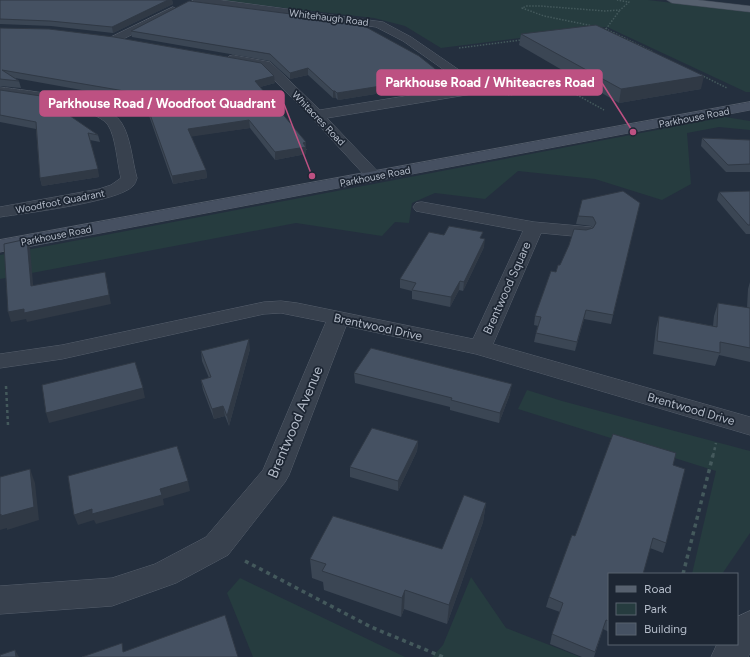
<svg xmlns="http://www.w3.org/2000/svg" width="750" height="657" viewBox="0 0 750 657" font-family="Figtree,sans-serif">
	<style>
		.green { fill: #263c3f }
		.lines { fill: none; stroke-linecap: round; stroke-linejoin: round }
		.minor-casing { stroke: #565f6c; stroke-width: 1 }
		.secondary-casing { stroke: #565f6c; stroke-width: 1 }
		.primary-casing { stroke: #414a57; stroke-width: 1 }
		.path-far2 { stroke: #44595c; stroke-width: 1.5; stroke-dasharray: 1.5 1.5; stroke-linecap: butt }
		.path-far1 { stroke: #44595c; stroke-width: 2.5; stroke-dasharray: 3 3; stroke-linecap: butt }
		.path { stroke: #44595c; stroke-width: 3.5; stroke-dasharray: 4 4; stroke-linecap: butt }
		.minor { fill: #38414e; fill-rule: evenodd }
		.secondary { fill: #465061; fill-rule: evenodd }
		.primary { fill: #56606e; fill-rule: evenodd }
		.wall { fill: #3b4654 }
		.shaded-wall { fill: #303945 }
		.building { fill: #455162; stroke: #303945 }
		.labels { text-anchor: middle; stroke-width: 3.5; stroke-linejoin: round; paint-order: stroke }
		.far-street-label { font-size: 10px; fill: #b4bcc9; stroke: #1d2633 }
		.street-label { font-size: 12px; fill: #b4bcc9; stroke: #1d2633 }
		.near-street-label { font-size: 14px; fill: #b4bcc9; stroke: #1d2633 }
		.leader { fill: none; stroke: #bd5182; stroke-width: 1.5 }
		.callout-dot { fill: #bd5182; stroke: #1d2633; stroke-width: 1.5 }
		.callout { fill: #bd5182; stroke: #bd5182; stroke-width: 1.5 }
		.callout-label { font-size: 13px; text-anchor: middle; font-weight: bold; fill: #fff }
	</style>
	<rect width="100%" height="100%" fill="#242f3e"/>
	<g class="green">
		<polygon points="215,0 648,0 750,12 750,92 746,92 607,27 441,48 405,26 374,18"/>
		<polygon points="725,117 750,121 750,130 719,127 687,133 691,184 662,200 595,179 518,171 485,199 435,193 412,203 409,223 395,222 382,236 296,223 0,279 0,255"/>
		<polygon points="527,390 562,401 750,451 750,533 722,574 692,574 716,471 518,409"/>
		<polygon points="471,577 506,628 580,657 432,657 443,645"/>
		<polygon points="240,578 405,657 253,657 227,593"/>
	</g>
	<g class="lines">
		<defs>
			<g id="minor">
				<polygon points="192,0 220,0 383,22 411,37 481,85 477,93 472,94 327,118 382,176 380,179 374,181 368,179 312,118 262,68 229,62 227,59 229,56 233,55 270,62 320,110 467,86 403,41 376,27 197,3"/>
				<polygon points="173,7 178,10 177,12 119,41 111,41 109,39 111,37"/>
				<path d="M0 87C29 91 105 98 121 122 131 137 132 161 137 178 136 181 135 184 133 186 118 202 26 213 0 217V207L99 189 111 185 121 178C117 163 116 137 108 125 95 106 23 99 0 95Z"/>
				<polygon points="422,202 534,222 591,227 593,231 591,235 584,237 541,233 493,344 750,417 750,435 476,354 346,326 289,475 285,482 228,555 176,583 112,606 0,614 0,586 112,578 155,564 206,537 263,470 326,322 281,313 264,314 62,359 0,368 0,354 62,345 264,302 281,301 297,303 473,339 523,231 416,211 413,207 416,203"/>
				<polygon points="750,611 750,653 748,657 711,657 717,644 737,644 737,617"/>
			</g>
			<polygon id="secondary" points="750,102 750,110 0,252 0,240"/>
			<polygon id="primary" points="667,0 698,0 750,6 750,12 672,3"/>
		</defs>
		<use href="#minor" class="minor-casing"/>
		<use href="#secondary" class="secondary-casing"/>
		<use href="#primary" class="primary-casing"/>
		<g class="path-far2">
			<polyline points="593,26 544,16 522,8 527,6 540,6 605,11 620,10 629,2 617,0"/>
			<polyline points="602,29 606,29 653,52"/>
			<polyline points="606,29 620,10"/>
			<polyline points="459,48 521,40"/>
			<polyline points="701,75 727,88"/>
			<polyline points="561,86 604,110"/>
			<polyline points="496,93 510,95 586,81"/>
		</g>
		<g class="path-far1">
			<polyline points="6,386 8,425"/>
			<polyline points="713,456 716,443"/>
		</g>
		<g class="path">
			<polyline points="245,561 371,627 443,657"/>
			<polyline points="683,574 713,455"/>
		</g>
		<use href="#minor" class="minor"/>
		<use href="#secondary" class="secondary"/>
		<use href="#primary" class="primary"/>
	</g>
	<g class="wall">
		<polygon points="0,0 172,0 173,4 113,33 51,26 0,24"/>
		<polygon points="0,28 275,83 260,87 307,150 306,150 306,154 275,160 250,128 191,136 206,170 207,178 173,184 147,110 137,100 15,78 19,81 21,88 0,86"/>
		<polygon points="131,31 444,83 338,100 336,98 333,98 308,75 290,79 270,61 132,37"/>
		<polygon points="521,34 701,89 619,103 519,45"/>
		<polygon points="0,90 98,135 100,142 90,140 99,177 42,186 40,178 36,129 0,122"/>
		<polygon points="702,138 750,140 750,172 726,172 701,146"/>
		<polygon points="750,191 750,234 746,234 717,200 719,192"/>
		<polygon points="640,203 611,324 584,319 575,351 534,342 536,333 538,326 534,325 535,316 556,272 586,230 592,228 591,226 576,224 578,216"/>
		<polygon points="444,235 482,238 484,247 463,291 459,290 450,307 412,299 412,291 400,288 400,279"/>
		<polygon points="750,282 750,362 719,355 715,366 653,354 656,328 659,316 713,326 714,316 718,303 747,308 748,289"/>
		<polygon points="250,349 229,426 225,416 214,419 203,390 201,380 209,378 202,361 201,351"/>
		<polygon points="354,373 510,394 499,423 450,410 450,407 355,383"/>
		<polygon points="418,441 417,451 398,491 350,477 350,467"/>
		<polygon points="673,465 666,543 663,553 650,548 609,574 609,632 603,629 594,657 582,657 550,644 552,634 560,612 546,607 549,597 575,536"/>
		<polygon points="486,503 483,522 447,624 404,609 401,617 324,590 323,582 312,578 310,559 442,549"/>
	</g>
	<g class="shaded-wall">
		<polygon points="168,0 172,0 173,4 113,33 112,27"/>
		<polygon points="308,68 308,75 290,79 290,73"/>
		<polygon points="274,76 275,83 256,88 255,81"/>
		<polygon points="444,76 444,83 338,100 337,93"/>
		<polygon points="704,76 701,89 619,103 621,89"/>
		<polygon points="333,91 335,91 336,98 333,98"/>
		<polygon points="249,120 250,128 189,137 188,129"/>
		<polygon points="306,142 306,154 275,160 275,152"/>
		<polygon points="98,169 99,177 42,186 40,178"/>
		<polygon points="206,170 207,178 173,184 172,176"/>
		<polygon points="27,239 30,248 34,295 31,286"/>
		<polygon points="485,239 484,247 463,291 464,282"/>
		<polygon points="105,272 111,304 27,322 26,319 11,322 8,312"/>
		<polygon points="460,281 459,290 450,307 451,297"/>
		<polygon points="586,310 584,319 575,351 577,342"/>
		<polygon points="249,339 250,349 229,426 227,416"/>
		<polygon points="512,384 510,394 499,423 500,413"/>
		<polygon points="143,388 145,398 49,423 46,413"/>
		<polygon points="223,406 225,416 214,419 212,409"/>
		<polygon points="418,441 417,451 398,491 398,481"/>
		<polygon points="30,469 35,483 39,520 7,530 7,528 0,530 0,515"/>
		<polygon points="188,481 190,491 163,499 164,505 96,524 94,520 78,525 74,515"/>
		<polygon points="486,503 483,522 447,624 449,605"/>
		<polygon points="405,590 404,609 401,617 402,598"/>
		<polygon points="15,650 19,657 16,657"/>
	</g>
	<g class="building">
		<polygon points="0,0 168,0 112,27 50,21 0,19"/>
		<polygon points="189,1 338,20 366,27 419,56 444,76 337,93 335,91 333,91 308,68 290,73 270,54 131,31"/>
		<polygon points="596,25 704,76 621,89 521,34"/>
		<polygon points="0,28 49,29 114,37 261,63 274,76 255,81 306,142 303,143 306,147 275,152 249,120 188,129 206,170 172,176 146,103 136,93 2,70 19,81 0,79"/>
		<polygon points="0,90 41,96 98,135 88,133 98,169 40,178 36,122 0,115"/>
		<polygon points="702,138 750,140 750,164 728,165"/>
		<polygon points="623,191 640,203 613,315 586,310 577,342 536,333 541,317 535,316 551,271 556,272 558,265 560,265 569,245 574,229 586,230 593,228 596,223 593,217 578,216 582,200"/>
		<polygon points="750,191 750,225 748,225 719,192"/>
		<polygon points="449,226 483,232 480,238 485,239 464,282 460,281 451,297 412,290 416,283 400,279 429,232 444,235"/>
		<polygon points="27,239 31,286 105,272 109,295 24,313 24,309 8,312 4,244"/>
		<polygon points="718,303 750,308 750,348 720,342 720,353 657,341 659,316 717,327"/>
		<polygon points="249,339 227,416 223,406 212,409 201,380 211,377 201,351"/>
		<polygon points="371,348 512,384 500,413 451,400 452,398 354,373"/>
		<polygon points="135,362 143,388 46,413 42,385"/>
		<polygon points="372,428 418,441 398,481 350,467"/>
		<polygon points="613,434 676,453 673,465 685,469 666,543 653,538 643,574 609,574 609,621 606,620 595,652 552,634 563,603 549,597 572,535 575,536"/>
		<polygon points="177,446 188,481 160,489 162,495 92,514 92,509 74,515 68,476"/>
		<polygon points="30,469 34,507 1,516 1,514 0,515 0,477"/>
		<polygon points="464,495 486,503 449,605 405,590 402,598 322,571 326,564 310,559 333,516 442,549"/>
		<polygon points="225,615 238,657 82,657 122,643 123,652"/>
		<polygon points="15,650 16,657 0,657 0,655"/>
	</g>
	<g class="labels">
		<g class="far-street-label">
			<text transform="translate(329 17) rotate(7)" y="4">Whitehaugh Road</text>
			<text transform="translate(694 117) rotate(-11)" y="4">Parkhouse Road</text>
			<text transform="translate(319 118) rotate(46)" y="4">Whitacres Road</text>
			<text transform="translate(375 176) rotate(-11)" y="4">Parkhouse Road</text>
			<text transform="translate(60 201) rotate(-11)" y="4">Woodfoot Quadrant</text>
			<text transform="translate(56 235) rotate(-11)" y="4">Parkhouse Road</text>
		</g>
		<g class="street-label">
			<text transform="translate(507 288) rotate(-66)" y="4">Brentwood Square</text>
			<text transform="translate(378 327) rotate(12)" y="4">Brentwood Drive</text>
			<text transform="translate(691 409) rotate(16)" y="4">Brentwood Drive</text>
		</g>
		<g class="near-street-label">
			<text transform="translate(295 422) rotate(-67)" y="5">Brentwood Avenue</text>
		</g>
	</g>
	<path class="leader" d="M633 132L602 83M312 176L284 104"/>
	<g class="callout-dot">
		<circle cx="633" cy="132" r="4"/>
		<circle cx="312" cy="176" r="4"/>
	</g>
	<g class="callout">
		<rect x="377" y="70" width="225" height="25" rx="4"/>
		<rect x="40" y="91" width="244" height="25" rx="4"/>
	</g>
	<g class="callout-label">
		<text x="490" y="87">Parkhouse Road / Whiteacres Road</text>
		<text x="162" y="108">Parkhouse Road / Woodfoot Quadrant</text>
	</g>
	<rect x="608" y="573" width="130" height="72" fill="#1d2633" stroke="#59626f"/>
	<rect x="616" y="586" width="20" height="6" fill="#56606e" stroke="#59626f"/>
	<text x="644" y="593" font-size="12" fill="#b4bcc9">Road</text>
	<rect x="616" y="603" width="20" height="12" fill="#263c3f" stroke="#59626f"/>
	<text x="644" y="613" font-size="12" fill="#b4bcc9">Park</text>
	<rect x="616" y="623" width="20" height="12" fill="#455162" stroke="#59626f"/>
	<text x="644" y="633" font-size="12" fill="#b4bcc9">Building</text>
</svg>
